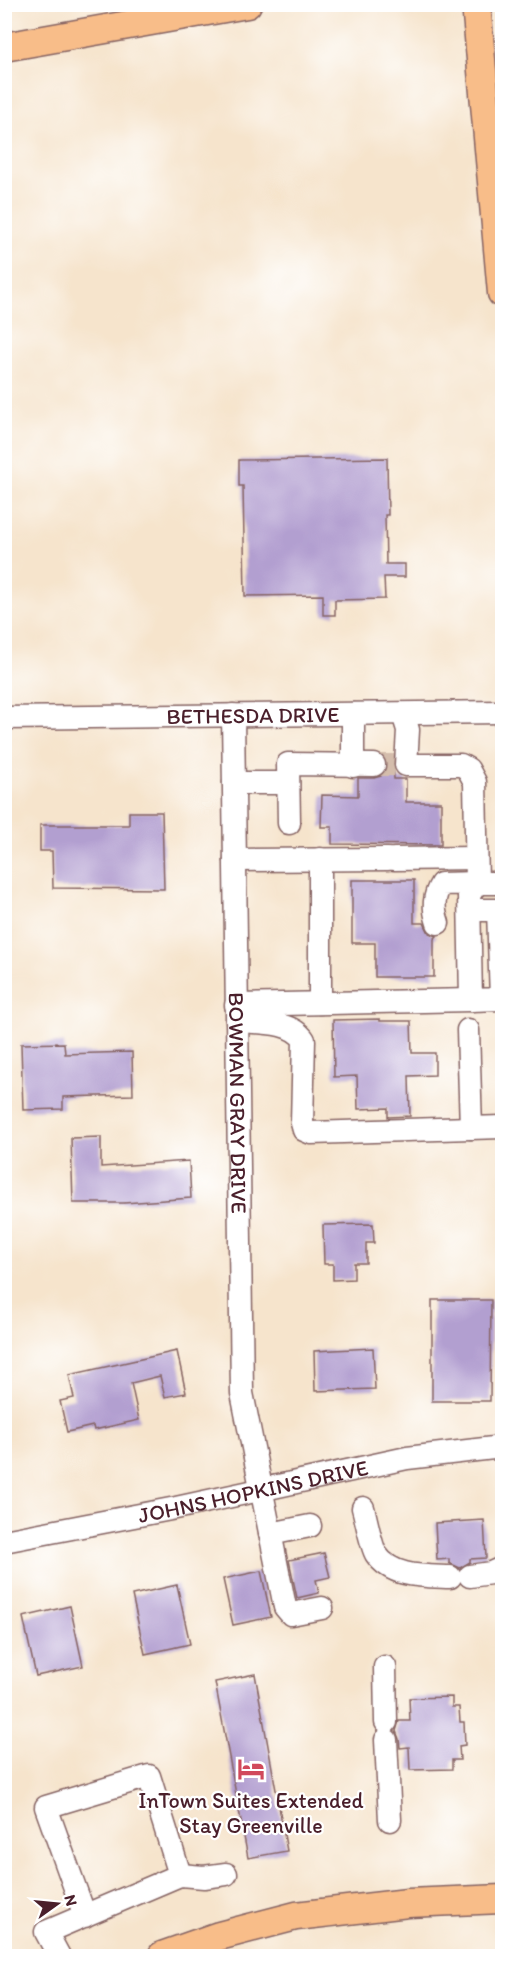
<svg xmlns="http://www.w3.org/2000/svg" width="507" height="1961" viewBox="0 0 507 1961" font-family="Itim,sans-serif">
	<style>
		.building { fill: #b29fd0 }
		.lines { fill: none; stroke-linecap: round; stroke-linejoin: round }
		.minor-tunnel { stroke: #d4bdac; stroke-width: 22; stroke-dasharray: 22 11; stroke-linecap: butt }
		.minor-casing { stroke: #866463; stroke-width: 25 }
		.major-casing { stroke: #866463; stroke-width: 31 }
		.minor { stroke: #fff; stroke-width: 22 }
		.major { stroke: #f8bd89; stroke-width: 28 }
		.labels { text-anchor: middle; stroke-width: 4.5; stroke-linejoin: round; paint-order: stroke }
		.street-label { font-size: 22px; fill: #4a1f2b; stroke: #fff }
		.poi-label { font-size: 22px; fill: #4a1f2b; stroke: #fff }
	</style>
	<rect width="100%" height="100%" fill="#fff"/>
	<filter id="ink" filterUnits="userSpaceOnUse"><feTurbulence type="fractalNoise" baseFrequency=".0167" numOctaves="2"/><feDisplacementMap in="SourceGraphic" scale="12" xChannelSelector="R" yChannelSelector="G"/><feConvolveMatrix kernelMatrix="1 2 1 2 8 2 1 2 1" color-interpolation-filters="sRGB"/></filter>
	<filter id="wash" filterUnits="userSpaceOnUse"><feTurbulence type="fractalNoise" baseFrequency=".008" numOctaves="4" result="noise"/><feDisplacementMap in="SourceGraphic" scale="24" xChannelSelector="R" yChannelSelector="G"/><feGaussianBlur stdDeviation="1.35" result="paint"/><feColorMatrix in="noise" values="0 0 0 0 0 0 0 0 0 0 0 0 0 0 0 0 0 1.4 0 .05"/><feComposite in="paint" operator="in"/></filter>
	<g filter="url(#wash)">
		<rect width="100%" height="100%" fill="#f6e4cc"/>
		<g id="blocks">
			<g class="building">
				<polygon points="387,458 388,515 385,515 386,564 405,564 405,577 384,577 385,599 335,600 335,615 323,615 323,595 245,596 243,486 239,486 239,460"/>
				<polygon points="386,759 393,759 394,779 406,779 406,802 441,802 441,845 332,844 332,827 321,827 322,795 358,796 358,778 374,778 381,776 386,771 387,766"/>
				<polygon points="129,812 162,812 164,889 53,888 52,851 40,851 40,825 129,825"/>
				<polygon points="352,880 414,880 414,923 424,923 429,933 437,936 434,939 434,977 375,977 375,943 352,943"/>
				<polygon points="380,1019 380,1021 411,1021 412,1053 435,1053 435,1075 409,1076 410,1116 388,1117 388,1108 358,1109 357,1076 334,1077 333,1020"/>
				<polygon points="64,1043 65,1054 132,1052 133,1095 63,1097 63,1109 23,1110 21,1044"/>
				<polygon points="101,1137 101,1167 189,1161 191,1198 124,1203 73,1203 71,1138"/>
				<polygon points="373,1224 374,1243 366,1243 366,1263 354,1263 354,1279 333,1280 333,1264 324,1264 323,1225"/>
				<polygon points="432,1300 491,1300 490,1401 432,1401"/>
				<polygon points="373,1348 375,1389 315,1391 314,1351"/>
				<polygon points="177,1351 186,1393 165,1397 160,1376 131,1383 139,1420 94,1430 93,1426 67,1432 60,1401 74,1398 69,1375"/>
				<polygon points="484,1520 486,1558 470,1559 470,1562 460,1568 449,1563 449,1559 437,1560 435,1523"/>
				<polygon points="324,1553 330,1577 316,1580 319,1593 297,1598 289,1560"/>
				<polygon points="261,1571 271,1617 233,1625 223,1579"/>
				<polygon points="177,1585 190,1644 145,1654 132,1595"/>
				<polygon points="70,1606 83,1666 36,1676 23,1617"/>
				<polygon points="255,1674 287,1851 248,1858 215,1682"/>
				<polygon points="452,1697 452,1707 459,1707 460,1722 464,1722 465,1745 459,1746 460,1760 452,1760 452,1769 410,1770 409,1747 400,1748 399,1739 396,1731 399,1721 410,1721 409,1698"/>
			</g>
		</g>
	</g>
	<g filter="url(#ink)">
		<use href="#blocks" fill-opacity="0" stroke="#866463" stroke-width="1.5"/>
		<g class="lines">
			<polyline class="minor-tunnel" points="374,765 394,765"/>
			<defs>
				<g id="minor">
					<polyline points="353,714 353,766"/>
					<polyline points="403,714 408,730 406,765 461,765 468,769 475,782 477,883 502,883"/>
					<path id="s1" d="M233 715 242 1393 285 1607 291 1614 322 1608"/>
					<path id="s2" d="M4 718 502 712"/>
					<polyline points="234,783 288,783"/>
					<polyline points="289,823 288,764 374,765"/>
					<polyline points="394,859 476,858"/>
					<polyline points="235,860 388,859"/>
					<path d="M438 923C433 909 433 897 441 884L477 883 469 895 471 1000 501 999 498 910H470"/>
					<polyline points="320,1003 320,859"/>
					<polyline points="236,1005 471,1000"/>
					<path d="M237 1021C258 1023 291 1020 304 1040L302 1123 304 1130 311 1133 502 1127"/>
					<polyline points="468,1030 471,1128"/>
					<path d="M363 1508C366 1518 371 1546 376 1554 392 1578 424 1576 450 1577"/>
					<polyline points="270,1534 310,1526"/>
					<path id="s3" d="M4 1541 176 1508 407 1458 502 1447"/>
					<polyline points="470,1576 491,1573 502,1568"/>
					<polyline points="385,1667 386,1722"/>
					<polyline points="386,1740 390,1820"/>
					<polyline points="180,1875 204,1877 226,1874"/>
					<polyline points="59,1956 46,1932 180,1875 149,1776 46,1807 85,1916"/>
				</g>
				<g id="major">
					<polyline points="476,4 502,293"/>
					<polyline points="4,47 247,4"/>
					<polyline points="162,1956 219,1936 296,1916 408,1903 502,1899"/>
				</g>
			</defs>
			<use href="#minor" class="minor-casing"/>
			<use href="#major" class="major-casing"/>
			<use href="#minor" class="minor"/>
			<use href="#major" class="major"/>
		</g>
	</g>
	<defs>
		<symbol id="hotel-bare" viewBox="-9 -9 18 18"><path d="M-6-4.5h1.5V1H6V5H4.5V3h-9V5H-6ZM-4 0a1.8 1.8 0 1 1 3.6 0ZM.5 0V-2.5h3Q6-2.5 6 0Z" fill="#d1495b" stroke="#fff" stroke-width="2.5" paint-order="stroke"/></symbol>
	</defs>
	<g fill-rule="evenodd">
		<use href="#hotel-bare" x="232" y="1750" width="38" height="38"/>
	</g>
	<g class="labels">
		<g class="street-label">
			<text dy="8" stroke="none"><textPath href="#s2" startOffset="249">BETHESDA DRIVE</textPath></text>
			<text dy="8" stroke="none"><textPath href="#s1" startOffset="388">BOWMAN GRAY DRIVE</textPath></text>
			<text dy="8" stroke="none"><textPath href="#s3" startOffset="254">JOHNS HOPKINS DRIVE</textPath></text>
		</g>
		<g class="poi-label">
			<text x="251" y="1808">InTown Suites Extended<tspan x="251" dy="25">Stay Greenville</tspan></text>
		</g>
	</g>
	<rect width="507" height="1961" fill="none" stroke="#fff" stroke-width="24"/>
	<g transform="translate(57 1904) rotate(75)" stroke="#ffffff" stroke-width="4.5" paint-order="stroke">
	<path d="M0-4.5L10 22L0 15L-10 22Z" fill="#4a1f2b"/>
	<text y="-9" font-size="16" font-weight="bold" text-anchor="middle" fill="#4a1f2b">N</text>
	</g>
</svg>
